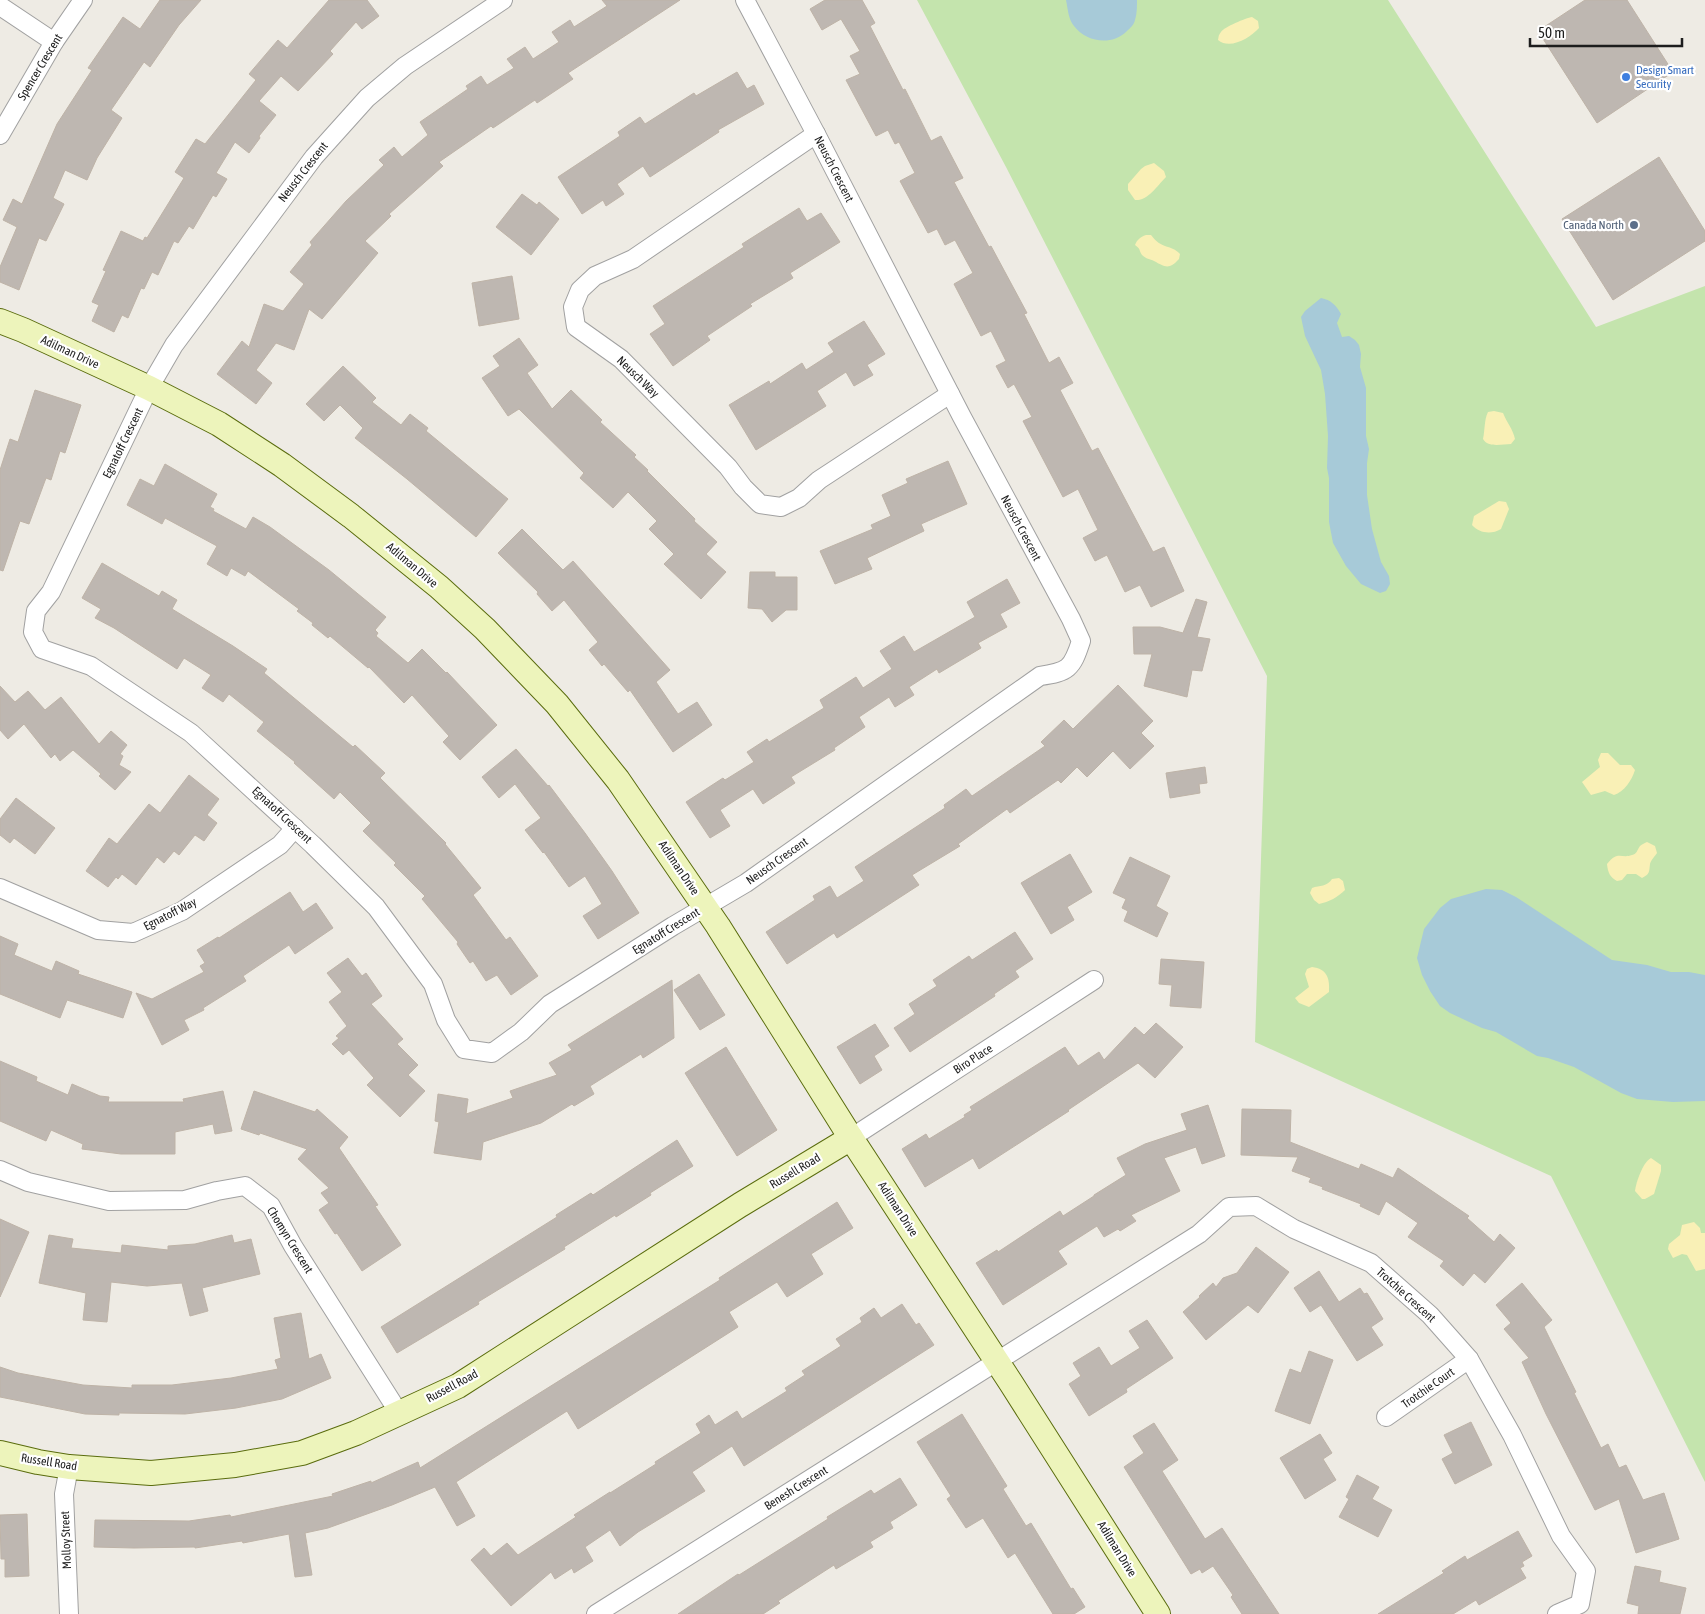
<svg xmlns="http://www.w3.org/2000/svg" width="1705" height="1614" viewBox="0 0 1705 1614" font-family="'Asap Condensed',sans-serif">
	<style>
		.grass { fill: #c4e4ad }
		.sand { fill: #f9f0b6 }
		.water { fill: #a7cad8 }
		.building { fill: #beb7b1; stroke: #beb3a7 }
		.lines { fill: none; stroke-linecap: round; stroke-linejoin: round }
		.street-casing { stroke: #a1a1a1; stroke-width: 20 }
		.secondary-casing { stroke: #5a6c0d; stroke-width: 26 }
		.street { stroke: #fff; stroke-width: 18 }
		.secondary { stroke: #edf4bb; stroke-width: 24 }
		.shop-dot { fill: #3f7fe0; stroke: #fff; stroke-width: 2 }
		.service-dot { fill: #5c6f8a; stroke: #fff; stroke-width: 2 }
		.labels { text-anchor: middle; stroke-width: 4.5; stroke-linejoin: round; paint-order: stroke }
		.street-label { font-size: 12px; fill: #1d1d1d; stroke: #fff }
		.shop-label { font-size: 12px; fill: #366cbe; stroke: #fff; text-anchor: start }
		.service-label { font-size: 12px; fill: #4e5e75; stroke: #fff; text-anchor: end }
	</style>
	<rect width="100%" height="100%" fill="#eeebe4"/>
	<polygon class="grass" points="917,0 1388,0 1596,327 1705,286 1705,1482 1551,1176 1255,1042 1267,676 1006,167"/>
	<g class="sand">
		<path d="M1252 17 1258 21 1259 28C1250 38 1230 50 1218 40 1219 36 1218 36 1221 32 1224 27 1246 18 1252 17Z"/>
		<path d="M1154 163 1164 171 1166 177C1157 186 1148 201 1135 200L1128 190V184L1141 169 1145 166Z"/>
		<path d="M1146 235H1151C1162 250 1171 244 1180 254L1179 259C1169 270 1165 267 1154 261 1150 259 1146 259 1142 255 1139 251 1141 249 1135 245 1137 240 1140 237 1146 235Z"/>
		<path d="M1494 411 1503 413C1507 423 1513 429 1515 439L1511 444C1502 444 1488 448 1483 439 1485 430 1484 420 1488 412Z"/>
		<path d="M1499 501 1506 502 1509 509 1501 529C1491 535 1479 533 1472 525L1474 516Z"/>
		<path d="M1601 753H1608L1620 765H1631L1635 770C1632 780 1624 792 1614 795L1605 791 1591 795 1582 782 1600 767 1598 760Z"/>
		<path d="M1647 842 1655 846 1657 853C1655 856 1651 860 1650 864 1649 872 1650 874 1642 878L1636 874H1627L1622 880 1617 881C1610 877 1608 873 1607 864 1618 850 1621 859 1632 855 1637 854 1637 850 1640 846 1642 844 1645 843 1647 842Z"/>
		<path d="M1339 878 1343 881 1345 890C1338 897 1329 902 1319 904L1314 900 1310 893 1312 888C1320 885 1327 887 1332 879Z"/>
		<path d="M1312 967C1327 969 1330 978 1329 992L1309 1007 1299 1003 1295 998 1309 987 1305 974 1307 969Z"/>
		<path d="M1651 1158 1661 1165V1171L1654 1194 1645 1199H1642L1635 1191C1636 1182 1643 1162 1651 1158Z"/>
		<polygon points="1694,1222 1700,1228 1701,1233 1705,1233 1705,1269 1696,1271 1687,1255 1682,1254 1673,1258 1668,1249 1669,1244 1680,1235 1682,1225"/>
	</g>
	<g class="water">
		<path d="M1066 0H1137C1137 6 1137 14 1135 20 1134 25 1130 28 1126 32 1111 46 1086 42 1074 26 1068 19 1068 9 1066 0Z"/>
		<path d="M1321 298C1331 300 1336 305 1341 314L1337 323 1342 337 1349 336 1355 340 1359 345 1361 354 1360 367 1366 388V436L1369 449 1367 463V495L1372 529 1381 562 1389 576 1390 584 1386 591 1380 593 1361 584 1346 566 1333 543 1329 522V478L1327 468 1328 436 1325 394 1321 370 1305 336 1301 317 1305 311Z"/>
		<polygon points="1486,889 1502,890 1516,897 1612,960 1647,965 1671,972 1689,972 1705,975 1705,1101 1673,1102 1637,1099 1621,1093 1574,1067 1548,1058 1537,1056 1496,1032 1482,1028 1450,1013 1440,1006 1430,991 1422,975 1417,958 1424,929 1440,908 1451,899"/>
	</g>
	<g class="building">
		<polygon points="160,0 201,0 179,25 150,67 144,62 111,110 122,118 97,158 87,180 65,170 53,198 64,204 46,241 39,238 19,290 0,282 0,267 17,227 3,220 13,199 22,204 57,124 92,70 88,68 123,17 140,29"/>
		<polygon points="329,0 367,0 379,16 362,29 356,22 330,51 333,54 298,91 281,76 259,101 276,115 259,136 260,138 249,153 235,142 216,173 227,179 216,197 213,195 193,229 189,226 178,243 174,241 158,275 152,272 144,289 141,288 128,318 122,315 114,332 92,321 99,305 92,302 106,271 103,270 121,231 143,241 145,237 147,238 184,178 175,172 196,139 205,144 256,80 249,74 278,40 287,48"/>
		<polygon points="602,0 680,0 568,73 573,79 537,103 535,100 493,128 491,126 439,162 443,166 389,214 391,216 365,241 378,253 322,319 309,309 294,350 276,343 256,370 272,383 256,404 217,374 242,341 249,347 264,304 283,311 304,284 290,272 312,245 310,242 346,201 384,165 379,160 394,147 402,157 428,135 420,122 468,89 466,86 481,76 487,85 514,68 507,59 525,47 533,59 559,42 552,32 570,20 574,27 607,6"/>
		<polygon points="825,0 862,0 875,23 870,26 903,90 905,89 931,141 941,136 963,178 954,182 989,247 991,246 1027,313 1024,314 1049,363 1059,357 1073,383 1060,390 1092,451 1098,448 1153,552 1164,547 1184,591 1151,607 1140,585 1125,592 1107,555 1095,561 1083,538 1098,530 1078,489 1063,497 1023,421 1032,417 1014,384 1008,388 996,366 1006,361 991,331 981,336 954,284 973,273 955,240 945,245 937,229 928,233 900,181 915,173 899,142 895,144 888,130 876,136 846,80 860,74 850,56 860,51 841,19 822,30 810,9"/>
		<polygon points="1585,0 1627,0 1673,72 1597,123 1538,31"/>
		<polygon points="737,72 747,89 754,85 764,104 718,130 719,132 650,177 643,166 617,184 624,194 606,206 603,200 582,214 558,177 620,136 618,132 640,117 645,124 694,93 696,96"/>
		<polygon points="1659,157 1705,231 1705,241 1613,300 1562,219"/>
		<polygon points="522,194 537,205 539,202 559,219 531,255 496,227"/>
		<polygon points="799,208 807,221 821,213 840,242 790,273 793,278 750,304 752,306 707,336 710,340 673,366 650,334 665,324 653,306 744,247 742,244"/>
		<polygon points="512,276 519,319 479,326 472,283"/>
		<polygon points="864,321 885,354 867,365 873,375 854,386 846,372 817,391 826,406 756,450 729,405 769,381 770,384 802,363 806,370 834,352 828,343"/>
		<polygon points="519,338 538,365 527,373 552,409 571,390 602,420 600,422 636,455 634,457 648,470 647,471 695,519 694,521 717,542 706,554 726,572 701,599 664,564 674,554 649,529 657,521 628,492 613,508 580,478 584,473 519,409 508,416 482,378 500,366 493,356"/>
		<polygon points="343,366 376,398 372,402 401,425 410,414 428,428 426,431 508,499 476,537 407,479 355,438 363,428 340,405 324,421 306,404"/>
		<polygon points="35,390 81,405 65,453 60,451 51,480 46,478 29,524 20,521 3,571 0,570 0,470 10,439 18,442"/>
		<polygon points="948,461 967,504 921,524 924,531 867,558 872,569 835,584 820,551 873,529 871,525 891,516 882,495 908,483 906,479"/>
		<polygon points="165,464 217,494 210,507 214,509 213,511 246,529 253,517 270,527 329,570 386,617 375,630 378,633 376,636 408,663 422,649 446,673 447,672 497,725 460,760 443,742 449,736 412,695 404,703 369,667 368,668 330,636 328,638 312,625 313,623 297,611 299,609 248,571 245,576 231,568 227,576 207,564 217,546 165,518 162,524 127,505 140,479 154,486"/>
		<polygon points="522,529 563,570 573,561 670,670 656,682 678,714 697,702 712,725 673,752 630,690 628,692 604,664 602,666 589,650 598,642 564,600 552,611 537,594 538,592 498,553"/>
		<polygon points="102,563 159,596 162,591 177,600 172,609 233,646 267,669 264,673 353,747 355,745 385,773 380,778 446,843 445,844 481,888 473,895 506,940 510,937 538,976 511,995 497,975 486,981 473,961 470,963 457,944 458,942 422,899 425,896 394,865 396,863 363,831 371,823 340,792 334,799 294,763 295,762 257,731 264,722 229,694 223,702 202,688 211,675 184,658 177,669 114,628 95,618 101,609 82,598"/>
		<polygon points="750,572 775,572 775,577 797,577 797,610 786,610 772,622 762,609 748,608"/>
		<polygon points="1007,579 1020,603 1000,614 1007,627 978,643 981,648 939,673 937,669 909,687 914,695 895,707 889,697 859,717 865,727 834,748 835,750 791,777 795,783 763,804 753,789 720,810 730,826 710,838 686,802 723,778 725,780 754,762 747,752 767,739 769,742 824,708 820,700 856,677 863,688 892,669 880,651 904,636 914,652 975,617 967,602"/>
		<polygon points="1196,599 1207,602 1197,637 1210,639 1202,671 1192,670 1187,697 1144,686 1152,654 1134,654 1133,627 1160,627 1183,633"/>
		<polygon points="1118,685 1153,721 1141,733 1154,746 1130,769 1113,751 1087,777 1077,767 1061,783 1058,780 1010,813 1007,809 958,844 960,846 912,875 919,885 837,938 834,933 787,964 766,932 815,900 813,896 830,886 837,898 864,881 855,867 945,808 944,805 966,789 972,796 1045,746 1041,742 1064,720 1073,729"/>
		<polygon points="0,686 15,702 28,691 45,710 61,697 99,744 111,731 127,745 120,754 123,756 119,765 131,772 115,790 99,776 101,774 73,750 60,761 55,754 51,758 24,724 8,739 0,730"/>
		<polygon points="516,749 548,786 549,785 585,833 612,871 639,913 598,939 583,916 602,904 585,876 569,887 544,852 543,853 525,830 541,818 515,784 499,798 482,777"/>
		<polygon points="1205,767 1207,783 1199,784 1200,793 1170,798 1166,773"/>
		<polygon points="189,775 219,799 207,815 217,823 204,841 195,835 179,855 174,851 164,863 157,857 136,885 122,874 118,879 116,877 108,887 86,871 109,838 117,844 149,804 160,813"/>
		<polygon points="16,798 55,828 35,854 14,838 10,843 0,835 0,819"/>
		<polygon points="1070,854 1092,892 1067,907 1074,920 1051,934 1021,883"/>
		<polygon points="1130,857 1170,876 1156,906 1168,913 1157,937 1124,921 1128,911 1122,908 1126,899 1113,893"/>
		<polygon points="290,892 303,912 316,903 333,928 295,954 289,945 243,976 246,981 203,1008 204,1010 184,1020 189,1030 162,1045 136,993 152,999 204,972 200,966 205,963 197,950 218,937 219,938"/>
		<polygon points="1015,932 1033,959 1015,971 1019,977 994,994 995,996 910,1052 894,1028 915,1014 909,1004 937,986 933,980 969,956 972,960"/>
		<polygon points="0,936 18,944 14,955 52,971 56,961 79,971 78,974 132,992 123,1018 67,1000 60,1018 0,994"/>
		<polygon points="348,958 362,976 366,973 382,996 371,1004 403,1039 397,1044 418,1065 408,1075 425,1091 400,1117 367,1085 374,1078 349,1050 343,1055 332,1044 339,1038 336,1036 347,1026 329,1002 342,992 327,973"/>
		<polygon points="1161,959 1204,962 1201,1008 1170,1006 1172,985 1159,984"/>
		<polygon points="699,974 725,1015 700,1030 674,990"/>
		<polygon points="672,980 674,1038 643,1058 641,1054 590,1086 594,1094 574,1106 572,1104 541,1123 483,1142 481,1160 434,1153 439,1122 435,1121 438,1094 468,1099 466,1114 513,1098 510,1091 557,1075 549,1063 572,1050 568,1045"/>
		<polygon points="1156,1023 1183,1047 1155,1078 1138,1063 1068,1110 1069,1111 979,1169 973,1158 925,1187 902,1149 926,1134 929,1139 965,1117 964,1115 972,1110 970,1107 1065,1047 1078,1066 1099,1052 1104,1060 1135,1027 1144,1035"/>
		<polygon points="875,1024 889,1046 874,1056 882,1070 860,1084 837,1047"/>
		<polygon points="726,1047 777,1130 737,1156 685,1073"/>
		<polygon points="0,1061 37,1077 36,1081 68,1095 72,1084 100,1096 109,1097 108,1102 184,1102 183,1099 223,1091 232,1131 215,1134 213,1124 175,1132 175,1154 121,1154 82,1149 83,1144 51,1130 46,1141 0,1121"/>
		<polygon points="254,1091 315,1112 317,1109 348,1137 339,1148 378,1205 375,1206 401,1245 362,1271 337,1233 335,1234 319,1210 329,1203 321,1193 329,1188 298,1159 307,1149 260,1133 259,1135 241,1129"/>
		<polygon points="1208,1105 1225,1156 1202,1164 1196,1147 1164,1158 1180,1191 1131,1215 1136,1221 1120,1231 1118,1229 1104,1237 1097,1226 1058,1251 1067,1264 1003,1305 976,1263 997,1250 998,1252 1060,1211 1063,1216 1094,1196 1094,1195 1126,1175 1117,1158 1145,1144 1187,1130 1181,1114"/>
		<polygon points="1242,1109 1291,1110 1290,1142 1359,1169 1361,1164 1393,1178 1398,1168 1469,1216 1467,1218 1494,1242 1500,1234 1515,1248 1485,1283 1474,1273 1463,1286 1440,1266 1444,1261 1408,1237 1418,1223 1386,1201 1379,1215 1360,1206 1361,1204 1322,1189 1323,1187 1309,1182 1311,1178 1292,1171 1298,1157 1241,1155"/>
		<polygon points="677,1140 693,1166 650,1193 651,1195 616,1217 615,1215 564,1247 565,1249 478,1302 479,1304 397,1353 381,1327 557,1217 556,1215 591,1193 593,1195"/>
		<polygon points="837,1202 853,1228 811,1254 823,1274 787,1297 777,1282 729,1312 738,1327 578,1429 567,1411 456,1482 475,1516 457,1526 435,1487 392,1505 328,1528 305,1533 312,1575 295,1577 289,1534 243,1543 242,1541 195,1548 195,1547 134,1548 94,1547 95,1520 189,1521 230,1515 231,1517 333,1496 332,1494 371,1481 371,1483 418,1462 420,1468 720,1280 719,1278"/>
		<polygon points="0,1219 29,1232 0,1297"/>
		<polygon points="49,1235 73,1239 71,1248 121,1253 122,1245 168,1250 168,1246 195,1244 232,1235 234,1243 251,1239 260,1274 202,1288 208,1311 190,1316 182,1283 147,1286 111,1282 107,1322 83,1320 86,1293 39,1283"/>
		<polygon points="1256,1247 1289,1272 1258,1313 1248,1305 1206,1340 1183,1312 1200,1297 1199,1296 1213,1283 1216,1287 1223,1278 1237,1273"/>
		<polygon points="1319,1271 1339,1302 1360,1288 1364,1294 1367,1293 1383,1319 1371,1327 1383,1345 1357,1361 1321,1305 1310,1312 1294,1288"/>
		<polygon points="1522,1283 1552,1320 1544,1327 1576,1392 1574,1393 1601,1448 1608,1444 1619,1468 1626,1465 1643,1500 1664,1493 1679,1539 1636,1553 1619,1499 1595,1510 1546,1414 1522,1362 1529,1358 1504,1329 1511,1323 1496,1305"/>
		<polygon points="902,1304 916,1325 919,1323 934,1345 744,1466 732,1446 692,1472 705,1491 638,1532 620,1546 610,1530 585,1547 593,1561 574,1573 572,1568 555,1579 551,1572 511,1606 471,1560 484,1548 491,1556 507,1543 518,1555 576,1517 574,1515 610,1492 610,1493 656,1464 655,1462 701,1433 696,1424 709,1415 715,1425 737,1411 742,1419 787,1391 785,1388 805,1375 802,1371 841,1346 836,1339 862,1322 860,1318 874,1308 881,1318"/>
		<polygon points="301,1313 309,1359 321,1354 331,1378 282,1399 236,1408 185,1414 119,1413 119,1415 85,1414 0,1397 0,1367 18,1373 83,1385 132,1388 132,1385 172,1385 231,1378 278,1369 275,1360 281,1358 274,1318"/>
		<polygon points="1147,1320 1173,1358 1126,1389 1127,1392 1089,1416 1069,1384 1081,1376 1073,1363 1099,1347 1111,1366 1140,1348 1129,1331"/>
		<polygon points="1309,1351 1333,1360 1310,1424 1275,1411 1290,1369 1301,1373"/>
		<polygon points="962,1414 1007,1486 1003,1489 1026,1526 1031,1523 1071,1589 1073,1588 1085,1607 1074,1614 1053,1614 1015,1553 1008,1558 983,1518 966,1528 947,1499 951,1496 917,1442"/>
		<polygon points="1471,1422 1492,1465 1455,1484 1442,1459 1453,1453 1444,1435"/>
		<polygon points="1154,1423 1178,1460 1162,1471 1205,1539 1222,1528 1279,1614 1242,1614 1231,1597 1233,1595 1213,1566 1202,1573 1200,1569 1191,1574 1124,1467 1144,1453 1133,1436"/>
		<polygon points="1320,1434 1332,1453 1323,1459 1336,1480 1305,1499 1280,1458"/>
		<polygon points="1357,1475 1379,1487 1372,1499 1392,1510 1378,1537 1339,1517 1349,1499 1346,1497"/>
		<polygon points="900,1478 917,1505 890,1522 893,1528 870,1542 873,1547 836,1569 834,1565 778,1601 780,1603 763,1614 678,1614 738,1574 739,1575 828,1519 827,1517 871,1490 874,1494"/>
		<polygon points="27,1514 29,1576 5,1577 5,1559 1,1559 0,1515"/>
		<polygon points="1518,1531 1532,1556 1522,1562 1524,1566 1520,1568 1526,1578 1479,1605 1476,1600 1453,1614 1378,1614 1444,1573 1442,1571 1465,1556 1467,1560"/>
		<polygon points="1635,1566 1661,1571 1659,1582 1686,1588 1680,1614 1638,1614 1639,1606 1627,1603"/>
	</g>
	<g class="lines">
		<defs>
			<g id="street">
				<path d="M503 0 405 66 367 98 314 157 174 345 149 388 51 592 36 611 33 632 42 649 91 666 191 733 313 845 376 907 433 984 446 1020 464 1049 492 1053 521 1032 550 1004 673 926 746 883 1040 676C1068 672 1072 669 1081 641L1071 619 962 417 816 134 745 0"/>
				<polyline points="0,6 54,42"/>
				<polyline points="816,134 633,259 595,276 580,290 573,307 576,327 621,359 728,467 743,487 760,504 781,507 799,498 819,480 950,394"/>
				<polyline points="0,135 54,42 83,0"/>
				<polyline points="0,888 98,930 133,933 182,911 280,845 295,828"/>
				<polyline points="851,1138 1094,980"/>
				<polyline points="0,1170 28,1182 109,1201 185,1200 217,1191 245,1186 271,1206 293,1246 399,1413"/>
				<polyline points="1386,1417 1469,1359"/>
				<polyline points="69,1614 64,1494 69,1467"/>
				<polyline points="596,1614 1199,1234 1229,1207 1256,1206 1294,1229 1371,1263 1430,1315 1469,1359 1512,1435 1561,1536 1586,1571 1580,1604 1557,1614"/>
			</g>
			<g id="secondary">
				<polyline points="0,321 23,330 149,388 219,424 282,465 351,516 439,587 485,629 557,704 618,780 718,926 851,1138 1011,1383 1158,1614"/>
				<polyline points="0,1453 38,1462 69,1467 151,1473 235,1465 302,1453 356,1433 458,1386 740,1205 851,1138"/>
			</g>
		</defs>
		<use href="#street" class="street-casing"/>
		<use href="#secondary" class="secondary-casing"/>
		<use href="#street" class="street"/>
		<use href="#secondary" class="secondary"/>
	</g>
	<circle class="shop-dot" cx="1626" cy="77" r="5"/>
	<circle class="service-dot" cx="1634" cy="225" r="5"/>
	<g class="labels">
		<g class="street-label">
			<text transform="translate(40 67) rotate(-59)" y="4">Spencer Crescent</text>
			<text transform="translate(834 169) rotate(63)" y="4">Neusch Crescent</text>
			<text transform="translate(303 172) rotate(-52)" y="4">Neusch Crescent</text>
			<text transform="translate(70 352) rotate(25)" y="4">Adilman Drive</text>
			<text transform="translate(638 377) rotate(44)" y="4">Neusch Way</text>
			<text transform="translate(123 443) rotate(-64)" y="4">Egnatoff Crescent</text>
			<text transform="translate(1021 528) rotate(62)" y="4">Neusch Crescent</text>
			<text transform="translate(412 565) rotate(40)" y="4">Adilman Drive</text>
			<text transform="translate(282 815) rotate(43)" y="4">Egnatoff Crescent</text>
			<text transform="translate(777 861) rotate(-35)" y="4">Neusch Crescent</text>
			<text transform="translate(679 868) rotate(56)" y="4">Adilman Drive</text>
			<text transform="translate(170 914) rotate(-27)" y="4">Egnatoff Way</text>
			<text transform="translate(666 931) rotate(-32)" y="4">Egnatoff Crescent</text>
			<text transform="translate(973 1059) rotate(-33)" y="4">Biro Place</text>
			<text transform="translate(795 1171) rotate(-31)" y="4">Russell Road</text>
			<text transform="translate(898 1209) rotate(57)" y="4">Adilman Drive</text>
			<text transform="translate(290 1240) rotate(58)" y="4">Chomyn Crescent</text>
			<text transform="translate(1406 1295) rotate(42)" y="4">Trotchie Crescent</text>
			<text transform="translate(452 1386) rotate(-28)" y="4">Russell Road</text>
			<text transform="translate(1428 1388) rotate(-35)" y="4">Trotchie Court</text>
			<text transform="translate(49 1462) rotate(9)" y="4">Russell Road</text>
			<text transform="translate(796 1488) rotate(-32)" y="4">Benesh Crescent</text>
			<text transform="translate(66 1540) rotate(-92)" y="4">Molloy Street</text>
			<text transform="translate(1117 1549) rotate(58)" y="4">Adilman Drive</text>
		</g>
		<g class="shop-label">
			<text x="1636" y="74">Design Smart<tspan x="1636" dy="14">Security</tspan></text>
		</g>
		<g class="service-label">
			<text x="1624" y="229">Canada North</text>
		</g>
	</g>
	<path d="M1530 38v8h152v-8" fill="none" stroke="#1d1d1d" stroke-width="2.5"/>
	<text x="1538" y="38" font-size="15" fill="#1d1d1d" stroke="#ffffff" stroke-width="4" paint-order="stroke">50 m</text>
</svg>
